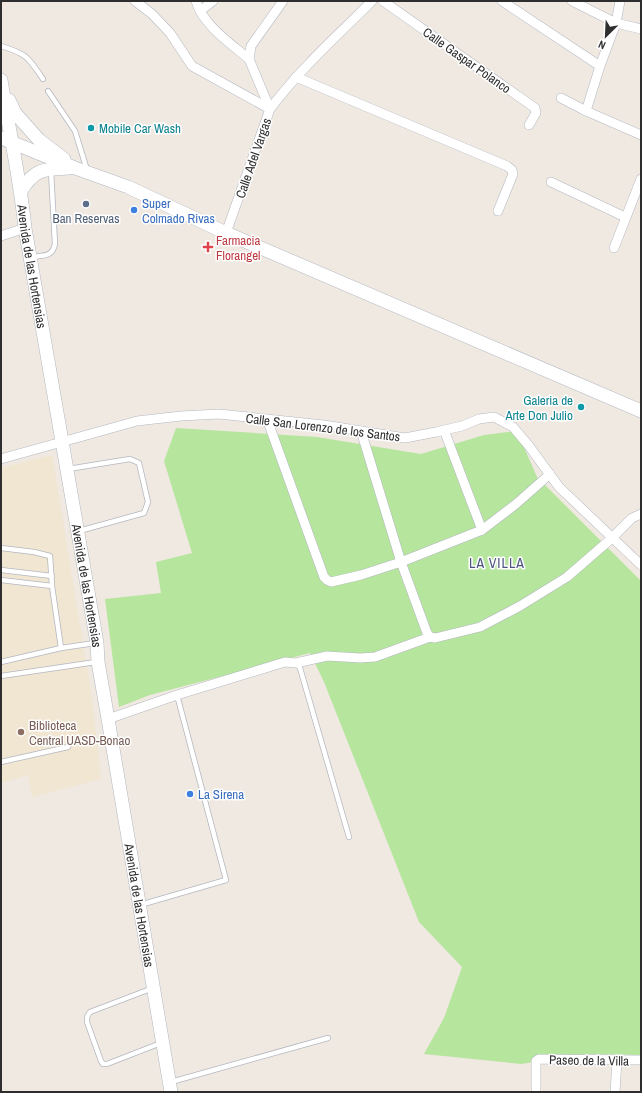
<svg xmlns="http://www.w3.org/2000/svg" width="642" height="1093" viewBox="0 0 642 1093" font-family="'Archivo Narrow',sans-serif">
	<style>
		.education { fill: #f0e6d1 }
		.grass { fill: #b6e59e }
		.lines { fill: none; stroke-linecap: round; stroke-linejoin: round }
		.lane-casing { stroke: #b4b7c1; stroke-width: 6 }
		.street-casing { stroke: #b4b7c1; stroke-width: 10 }
		.secondary-casing { stroke: #b4b7c1; stroke-width: 14 }
		.lane { stroke: #fff; stroke-width: 4.5 }
		.street { stroke: #fff; stroke-width: 9 }
		.secondary { stroke: #fff; stroke-width: 13 }
		.culture-dot { fill: #0f9aa8; stroke: #fff; stroke-width: 1.5 }
		.service-dot { fill: #5c6f8a; stroke: #fff; stroke-width: 1.5 }
		.shop-dot { fill: #3f7fe0; stroke: #fff; stroke-width: 1.5 }
		.health-dot { fill: #e0444e; stroke: #fff; stroke-width: 1.5 }
		.education-dot { fill: #8d6e63; stroke: #fff; stroke-width: 1.5 }
		.labels { text-anchor: middle; stroke-width: 3; stroke-linejoin: round; paint-order: stroke }
		.street-label { font-size: 13px; fill: #2e2e2e; stroke: #fff }
		.culture-label { font-size: 13px; fill: #0d838f; stroke: #fff; text-anchor: start }
		.shop-label { font-size: 13px; fill: #366cbe; stroke: #fff; text-anchor: start }
		.service-label { font-size: 13px; fill: #4e5e75; stroke: #fff }
		.health-label { font-size: 13px; fill: #be3a42; stroke: #fff; text-anchor: start }
		.education-label { font-size: 13px; fill: #785e54; stroke: #fff; text-anchor: start }
		.neighbourhood-label { font-size: 14px; letter-spacing: 1px; fill: #4d5680; stroke: #fff }
	</style>
	<rect width="100%" height="100%" fill="#efe9e1"/>
	<polygon class="education" points="52,455 93,704 101,779 32,797 28,775 1,783 1,468"/>
	<polygon class="grass" points="176,428 317,437 421,454 484,435 517,431 537,477 641,581 641,1055 587,1054 521,1064 424,1054 444,1018 462,967 419,922 324,682 310,653 150,695 119,707 105,599 161,593 156,562 192,553 164,461"/>
	<g class="lines">
		<defs>
			<g id="lane">
				<path d="M1 46C27 54 28 57 43 79"/>
				<polyline points="48,91 75,131 87,170"/>
				<path d="M31 257C43 255 52 258 55 244L51 171"/>
				<polyline points="68,469 130,459 139,463 148,502 144,513 79,531"/>
				<polyline points="1,548 34,552 50,556 52,586"/>
				<polyline points="1,570 52,576"/>
				<polyline points="1,580 52,586 61,648"/>
				<polyline points="1,662 61,648 95,643"/>
				<polyline points="296,663 300,668 349,837"/>
				<polyline points="1,676 96,662"/>
				<polyline points="1,762 68,747"/>
				<polyline points="140,905 226,880 177,695"/>
				<polyline points="153,988 90,1012 87,1017 87,1022 101,1061 103,1064 107,1064 161,1043"/>
				<polyline points="171,1082 328,1038"/>
			</g>
			<g id="street">
				<path d="M135 1 152 14 170 33 192 66 270 109C299 70 337 36 372 1"/>
				<path d="M196 1C202 24 231 44 249 59"/>
				<polyline points="383,1 535,108 536,113 529,125"/>
				<polyline points="502,1 600,66"/>
				<polyline points="572,1 616,23 641,29"/>
				<polyline points="200,11 213,1"/>
				<polyline points="296,77 507,166 512,170 513,174 498,211"/>
				<polyline points="561,98 586,111 641,135"/>
				<polyline points="586,111 600,66 616,23 620,1"/>
				<polyline points="551,182 625,217"/>
				<polyline points="226,233 270,109 249,59 251,46 283,1"/>
				<polyline points="1,236 25,228"/>
				<polyline points="614,248 641,179"/>
				<polyline points="267,419 324,577 327,580 331,582 361,575 401,562 482,530 516,504 550,474"/>
				<polyline points="444,430 482,530"/>
				<polyline points="361,431 401,562 427,633 430,637 435,638 480,627 520,606 567,577 612,538 632,518 641,514"/>
				<polyline points="1,459 137,421 181,416 219,414 324,425 405,438 436,432 462,426 479,419 494,417 513,427 529,446 559,487 641,565"/>
				<polyline points="108,719 177,695 285,662 296,663 327,656 360,658 375,657 430,637"/>
				<polyline points="536,1092 536,1061 539,1059 641,1060"/>
				<polyline points="615,1092 617,1061"/>
			</g>
			<g id="secondary">
				<path id="s1" d="M1 80C9 130 20 178 25 228L97 643 98 662 108 719 171 1092"/>
				<polyline points="9,100 15,113 39,140 64,159"/>
				<polyline points="1,138 75,168 128,187 226,233 641,411"/>
				<path d="M21 191C35 168 45 169 69 168"/>
			</g>
		</defs>
		<use href="#lane" class="lane-casing"/>
		<use href="#street" class="street-casing"/>
		<use href="#secondary" class="secondary-casing"/>
		<use href="#lane" class="lane"/>
		<use href="#street" class="street"/>
		<use href="#secondary" class="secondary"/>
	</g>
	<g class="culture-dot">
		<circle cx="91" cy="128" r="4"/>
		<circle cx="581" cy="407" r="4"/>
	</g>
	<circle class="service-dot" cx="86" cy="204" r="4"/>
	<g class="shop-dot">
		<circle cx="134" cy="210" r="4"/>
		<circle cx="190" cy="794" r="4"/>
	</g>
	<path class="health-dot" d="M206 241h4v4h4v4h-4v4h-4v-4h-4v-4h4z"/>
	<circle class="education-dot" cx="21" cy="732" r="4"/>
	<g class="labels">
		<g class="street-label">
			<text transform="translate(467 60) rotate(35)" y="5">Calle Gaspar Polanco</text>
			<text transform="translate(253 158) rotate(-71)" y="5">Calle Adel Vargas</text>
			<text dy="5" stroke="none"><textPath href="#s1" startOffset="189">Avenida de las Hortensias</textPath></text>
			<text transform="translate(323 427) rotate(7)" y="5">Calle San Lorenzo de los Santos</text>
			<text dy="5" stroke="none"><textPath href="#s1" startOffset="513">Avenida de las Hortensias</textPath></text>
			<text dy="5" stroke="none"><textPath href="#s1" startOffset="837">Avenida de las Hortensias</textPath></text>
			<text transform="translate(589 1060) rotate(1)" y="5">Paseo de la Villa</text>
		</g>
		<g class="culture-label">
			<text x="99" y="133">Mobile Car Wash</text>
			<text x="573" y="405" text-anchor="end">Galeria de<tspan x="573" dy="15">Arte Don Julio</tspan></text>
		</g>
		<g class="shop-label">
			<text x="142" y="208">Super<tspan x="142" dy="15">Colmado Rivas</tspan></text>
			<text x="198" y="799">La Sirena</text>
		</g>
		<g class="service-label">
			<text x="86" y="223">Ban Reservas</text>
		</g>
		<g class="health-label">
			<text x="216" y="245">Farmacia<tspan x="216" dy="15">Florangel</tspan></text>
		</g>
		<g class="education-label">
			<text x="29" y="730">Biblioteca<tspan x="29" dy="15">Central UASD-Bonao</tspan></text>
		</g>
		<g class="neighbourhood-label">
			<text x="497" y="568">LA VILLA</text>
		</g>
	</g>
	<rect width="642" height="1093" fill="none" stroke="#2e2e2e" stroke-width="4"/>
	<g transform="translate(606 36) rotate(204)" stroke="#ffffff" stroke-width="3" paint-order="stroke">
	<path d="M0-3L7 15L0 10L-7 15Z" fill="#2e2e2e"/>
	<text y="-6" font-size="11" font-weight="bold" text-anchor="middle" fill="#2e2e2e">N</text>
	</g>
</svg>
